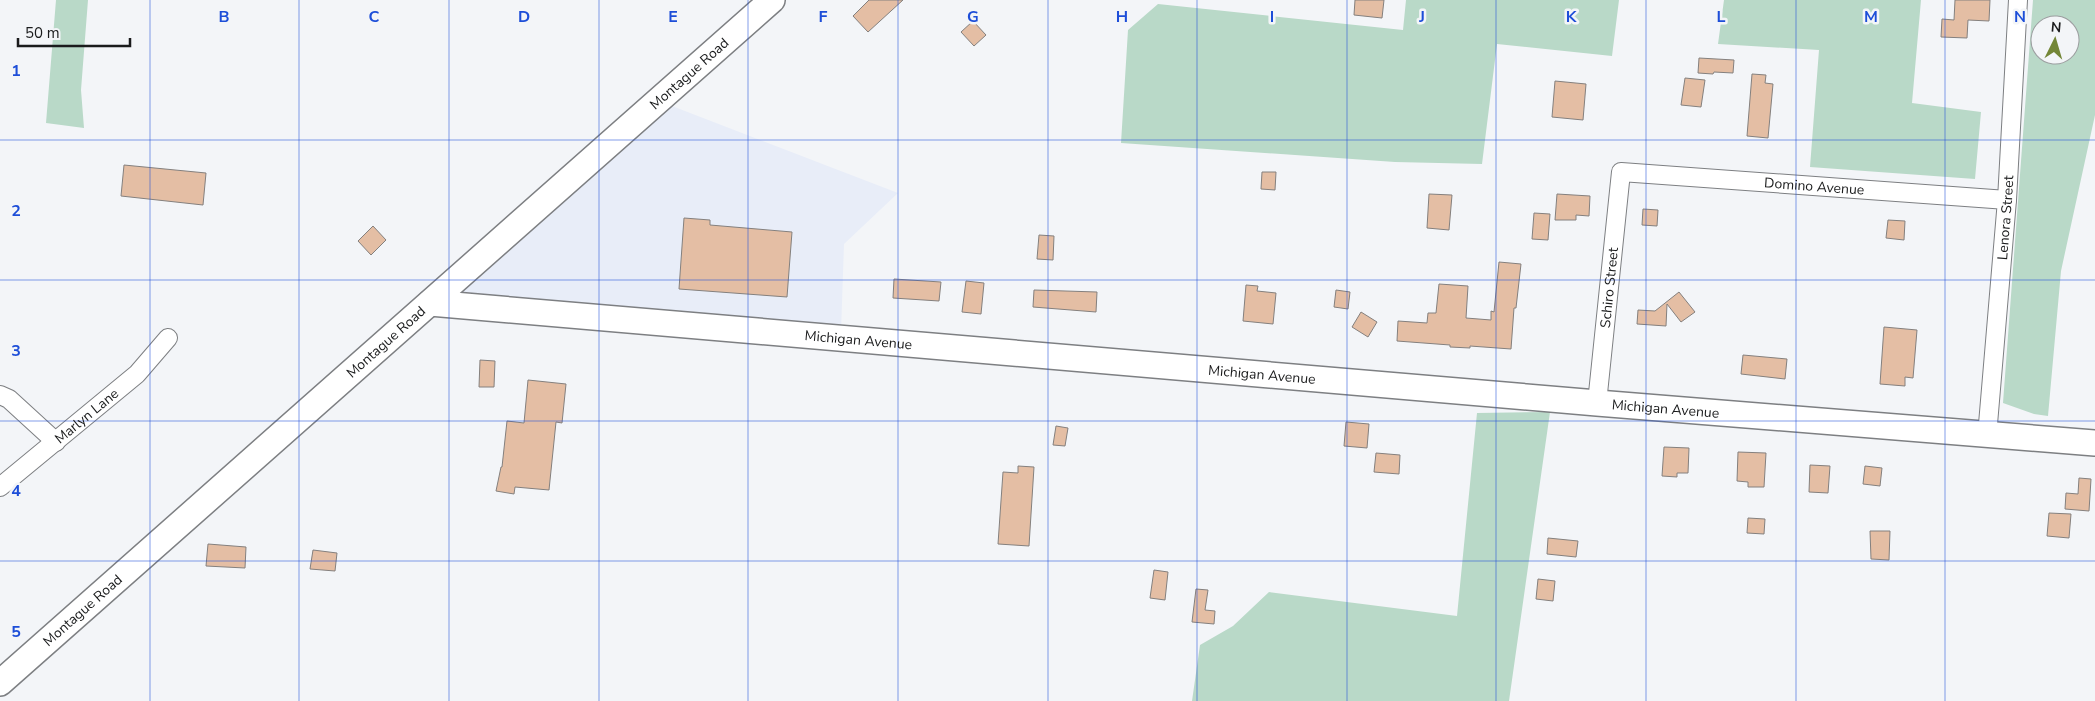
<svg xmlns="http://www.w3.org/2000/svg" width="2095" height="701" viewBox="0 0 2095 701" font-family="'Nunito Sans',sans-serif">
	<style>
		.built { fill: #e8edf8 }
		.green { fill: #b9d9c8; fill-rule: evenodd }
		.building { fill: #e4bea4; stroke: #84807e }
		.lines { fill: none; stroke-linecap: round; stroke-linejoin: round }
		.street-casing { stroke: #7d7f82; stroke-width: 20 }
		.secondary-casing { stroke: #7d7f82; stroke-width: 28 }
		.street { stroke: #fff; stroke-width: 18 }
		.secondary { stroke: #fff; stroke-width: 25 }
		.grid { fill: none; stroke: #1d4ed8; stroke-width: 1; stroke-opacity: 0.55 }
		.labels { text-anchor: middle; stroke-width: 5; stroke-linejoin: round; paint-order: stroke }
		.street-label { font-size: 14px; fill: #1a1b1c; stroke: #f3f5f8 }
		.grid-label { font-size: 16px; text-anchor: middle; font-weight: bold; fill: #1d4ed8; stroke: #f3f5f8; stroke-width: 5; stroke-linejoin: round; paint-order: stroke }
	</style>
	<rect width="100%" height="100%" fill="#f3f5f8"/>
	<polygon class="built" points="672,106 898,193 844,244 841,332 448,296"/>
	<g class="green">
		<polygon points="56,0 88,0 81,90 84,128 46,123"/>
		<polygon points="1406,0 1619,0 1612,56 1497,44 1482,164 1395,162 1121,143 1128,30 1158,4 1403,30"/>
		<polygon points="1724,0 1921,0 1912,103 1981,112 1975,179 1810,167 1819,50 1718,44"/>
		<path d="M2033 0H2095V115L2061 271 2048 416 2034 414 2003 403ZM2040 25H2070V55H2040Z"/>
		<polygon points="1550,412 1509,701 1192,701 1200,645 1233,626 1269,592 1457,616 1477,413"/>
	</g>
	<g class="building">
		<polygon points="869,0 903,0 868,32 853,16"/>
		<polygon points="1355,0 1384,0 1382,18 1354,15"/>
		<polygon points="1955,0 1990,0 1989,21 1968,20 1967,38 1941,37 1942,19 1954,20"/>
		<polygon points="973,21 986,35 974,46 961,32"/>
		<polygon points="1699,58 1734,60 1733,73 1714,72 1713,74 1698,73"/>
		<polygon points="1752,74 1766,75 1765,83 1773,84 1768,138 1747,136"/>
		<polygon points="1685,78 1705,80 1701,107 1681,105"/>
		<polygon points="1555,81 1586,84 1583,120 1552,117"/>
		<polygon points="124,165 206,173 203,205 121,196"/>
		<polygon points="1262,172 1276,172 1275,190 1261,189"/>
		<polygon points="1429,194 1452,195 1449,230 1427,228"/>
		<polygon points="1557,194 1590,196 1589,216 1576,215 1576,220 1555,220"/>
		<polygon points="1643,209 1658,210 1657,226 1642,225"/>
		<polygon points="1534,213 1550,214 1548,240 1532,239"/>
		<polygon points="684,218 710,220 710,225 792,232 787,297 679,289"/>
		<polygon points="1888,220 1905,221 1904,240 1886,238"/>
		<polygon points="373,226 386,240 371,255 358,241"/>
		<polygon points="1039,235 1054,236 1053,260 1037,259"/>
		<polygon points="1499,262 1521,264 1516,308 1514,308 1511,349 1470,346 1470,348 1450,347 1450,345 1397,341 1398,321 1427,323 1428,313 1436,313 1439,284 1468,286 1466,318 1491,320 1491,311 1494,312"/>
		<polygon points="894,279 941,282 939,301 893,298"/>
		<polygon points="966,281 984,283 981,314 962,312"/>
		<polygon points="1246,285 1258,286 1257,291 1276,293 1273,324 1243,321"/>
		<polygon points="1034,290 1097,292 1096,312 1033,307"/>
		<polygon points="1336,290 1350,292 1348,309 1334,307"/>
		<polygon points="1679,292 1695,312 1681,322 1667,304 1666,326 1637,324 1638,310 1655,311"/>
		<polygon points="1361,312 1377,322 1368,337 1352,327"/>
		<polygon points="1884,327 1917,330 1913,378 1905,377 1905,386 1880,384"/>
		<polygon points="1743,355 1787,359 1785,379 1741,374"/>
		<polygon points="480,360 495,361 494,387 479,387"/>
		<polygon points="528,380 566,384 562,423 556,422 549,490 515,487 514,494 496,491 501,467 502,467 507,421 524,423"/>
		<polygon points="1346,422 1369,424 1367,448 1344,446"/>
		<polygon points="1056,426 1068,428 1065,446 1053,445"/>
		<polygon points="1664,447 1689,448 1688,473 1677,473 1677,477 1662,476"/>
		<polygon points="1738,452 1766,453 1764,487 1748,487 1748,482 1737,481"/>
		<polygon points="1376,453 1400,455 1399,474 1374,472"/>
		<polygon points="1810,465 1830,466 1828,493 1809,492"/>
		<polygon points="1018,466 1034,467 1029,546 998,544 1003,472 1018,473"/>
		<polygon points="1865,466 1882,468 1880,486 1863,484"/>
		<polygon points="2079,478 2091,479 2089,511 2065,509 2066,493 2078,494"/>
		<polygon points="2049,513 2071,514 2069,538 2047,536"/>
		<polygon points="1748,518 1765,519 1764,534 1747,533"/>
		<polygon points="1870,531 1890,531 1889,560 1871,559"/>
		<polygon points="1548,538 1578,541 1576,557 1547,554"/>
		<polygon points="208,544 246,547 245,568 206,566"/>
		<polygon points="313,550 337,553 335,571 310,569"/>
		<polygon points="1154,570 1168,572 1165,600 1150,598"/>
		<polygon points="1538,579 1555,581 1553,601 1536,599"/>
		<polygon points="1196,589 1208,590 1205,610 1215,611 1214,624 1192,622"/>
	</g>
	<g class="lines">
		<defs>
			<g id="street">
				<polyline points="0,395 9,399 56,442"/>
				<path id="s1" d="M1597 403 1621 172 2007 200"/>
				<path id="s2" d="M1987 436 2007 200 2018 0"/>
				<path id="s3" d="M0 487 137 374 168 338"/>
			</g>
			<g id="secondary">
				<path id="s4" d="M430 303 1597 403 2095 443"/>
				<path id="s5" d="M0 683 772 0"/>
			</g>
		</defs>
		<use href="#street" class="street-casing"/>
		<use href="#secondary" class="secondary-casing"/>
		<use href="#street" class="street"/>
		<use href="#secondary" class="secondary"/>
	</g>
	<path class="grid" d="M150 0V701M299 0V701M449 0V701M599 0V701M748 0V701M898 0V701M1048 0V701M1197 0V701M1347 0V701M1496 0V701M1646 0V701M1796 0V701M1945 0V701M0 140H2095M0 280H2095M0 421H2095M0 561H2095"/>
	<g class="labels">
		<g class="street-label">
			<text dy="5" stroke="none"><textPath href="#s5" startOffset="920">Montague Road</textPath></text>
			<text dy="5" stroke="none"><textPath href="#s1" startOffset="426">Domino Avenue</textPath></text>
			<text dy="5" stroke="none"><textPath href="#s2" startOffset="219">Lenora Street</textPath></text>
			<text dy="5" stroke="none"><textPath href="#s1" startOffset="116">Schiro Street</textPath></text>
			<text dy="5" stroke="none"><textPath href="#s4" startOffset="430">Michigan Avenue</textPath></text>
			<text dy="5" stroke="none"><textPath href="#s5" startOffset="515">Montague Road</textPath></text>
			<text dy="5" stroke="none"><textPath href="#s4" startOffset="835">Michigan Avenue</textPath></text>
			<text dy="5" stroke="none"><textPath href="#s4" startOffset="1240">Michigan Avenue</textPath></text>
			<text dy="5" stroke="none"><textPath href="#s3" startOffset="112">Marlyn Lane</textPath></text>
			<text dy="5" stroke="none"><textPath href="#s5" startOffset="110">Montague Road</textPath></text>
		</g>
	</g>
	<g class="grid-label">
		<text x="224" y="22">B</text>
		<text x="374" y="22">C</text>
		<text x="524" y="22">D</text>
		<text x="673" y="22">E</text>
		<text x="823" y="22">F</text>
		<text x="973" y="22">G</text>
		<text x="1122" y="22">H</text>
		<text x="1272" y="22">I</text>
		<text x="1422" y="22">J</text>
		<text x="1571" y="22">K</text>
		<text x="1721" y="22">L</text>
		<text x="1871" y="22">M</text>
		<text x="2020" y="22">N</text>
		<text x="16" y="76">1</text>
		<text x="16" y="216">2</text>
		<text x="16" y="356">3</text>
		<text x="16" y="496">4</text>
		<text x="16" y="637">5</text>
	</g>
	<g transform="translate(2055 40) rotate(5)"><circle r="24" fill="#f3f5f8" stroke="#9c9ea0"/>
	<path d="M0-4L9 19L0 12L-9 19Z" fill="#738637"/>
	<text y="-8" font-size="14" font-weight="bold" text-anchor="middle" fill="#1a1b1c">N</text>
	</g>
	<path d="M18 38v8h112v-8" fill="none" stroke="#1a1b1c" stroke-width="2.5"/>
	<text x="25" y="38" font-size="15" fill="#1a1b1c" stroke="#f3f5f8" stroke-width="4" paint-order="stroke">50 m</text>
</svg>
